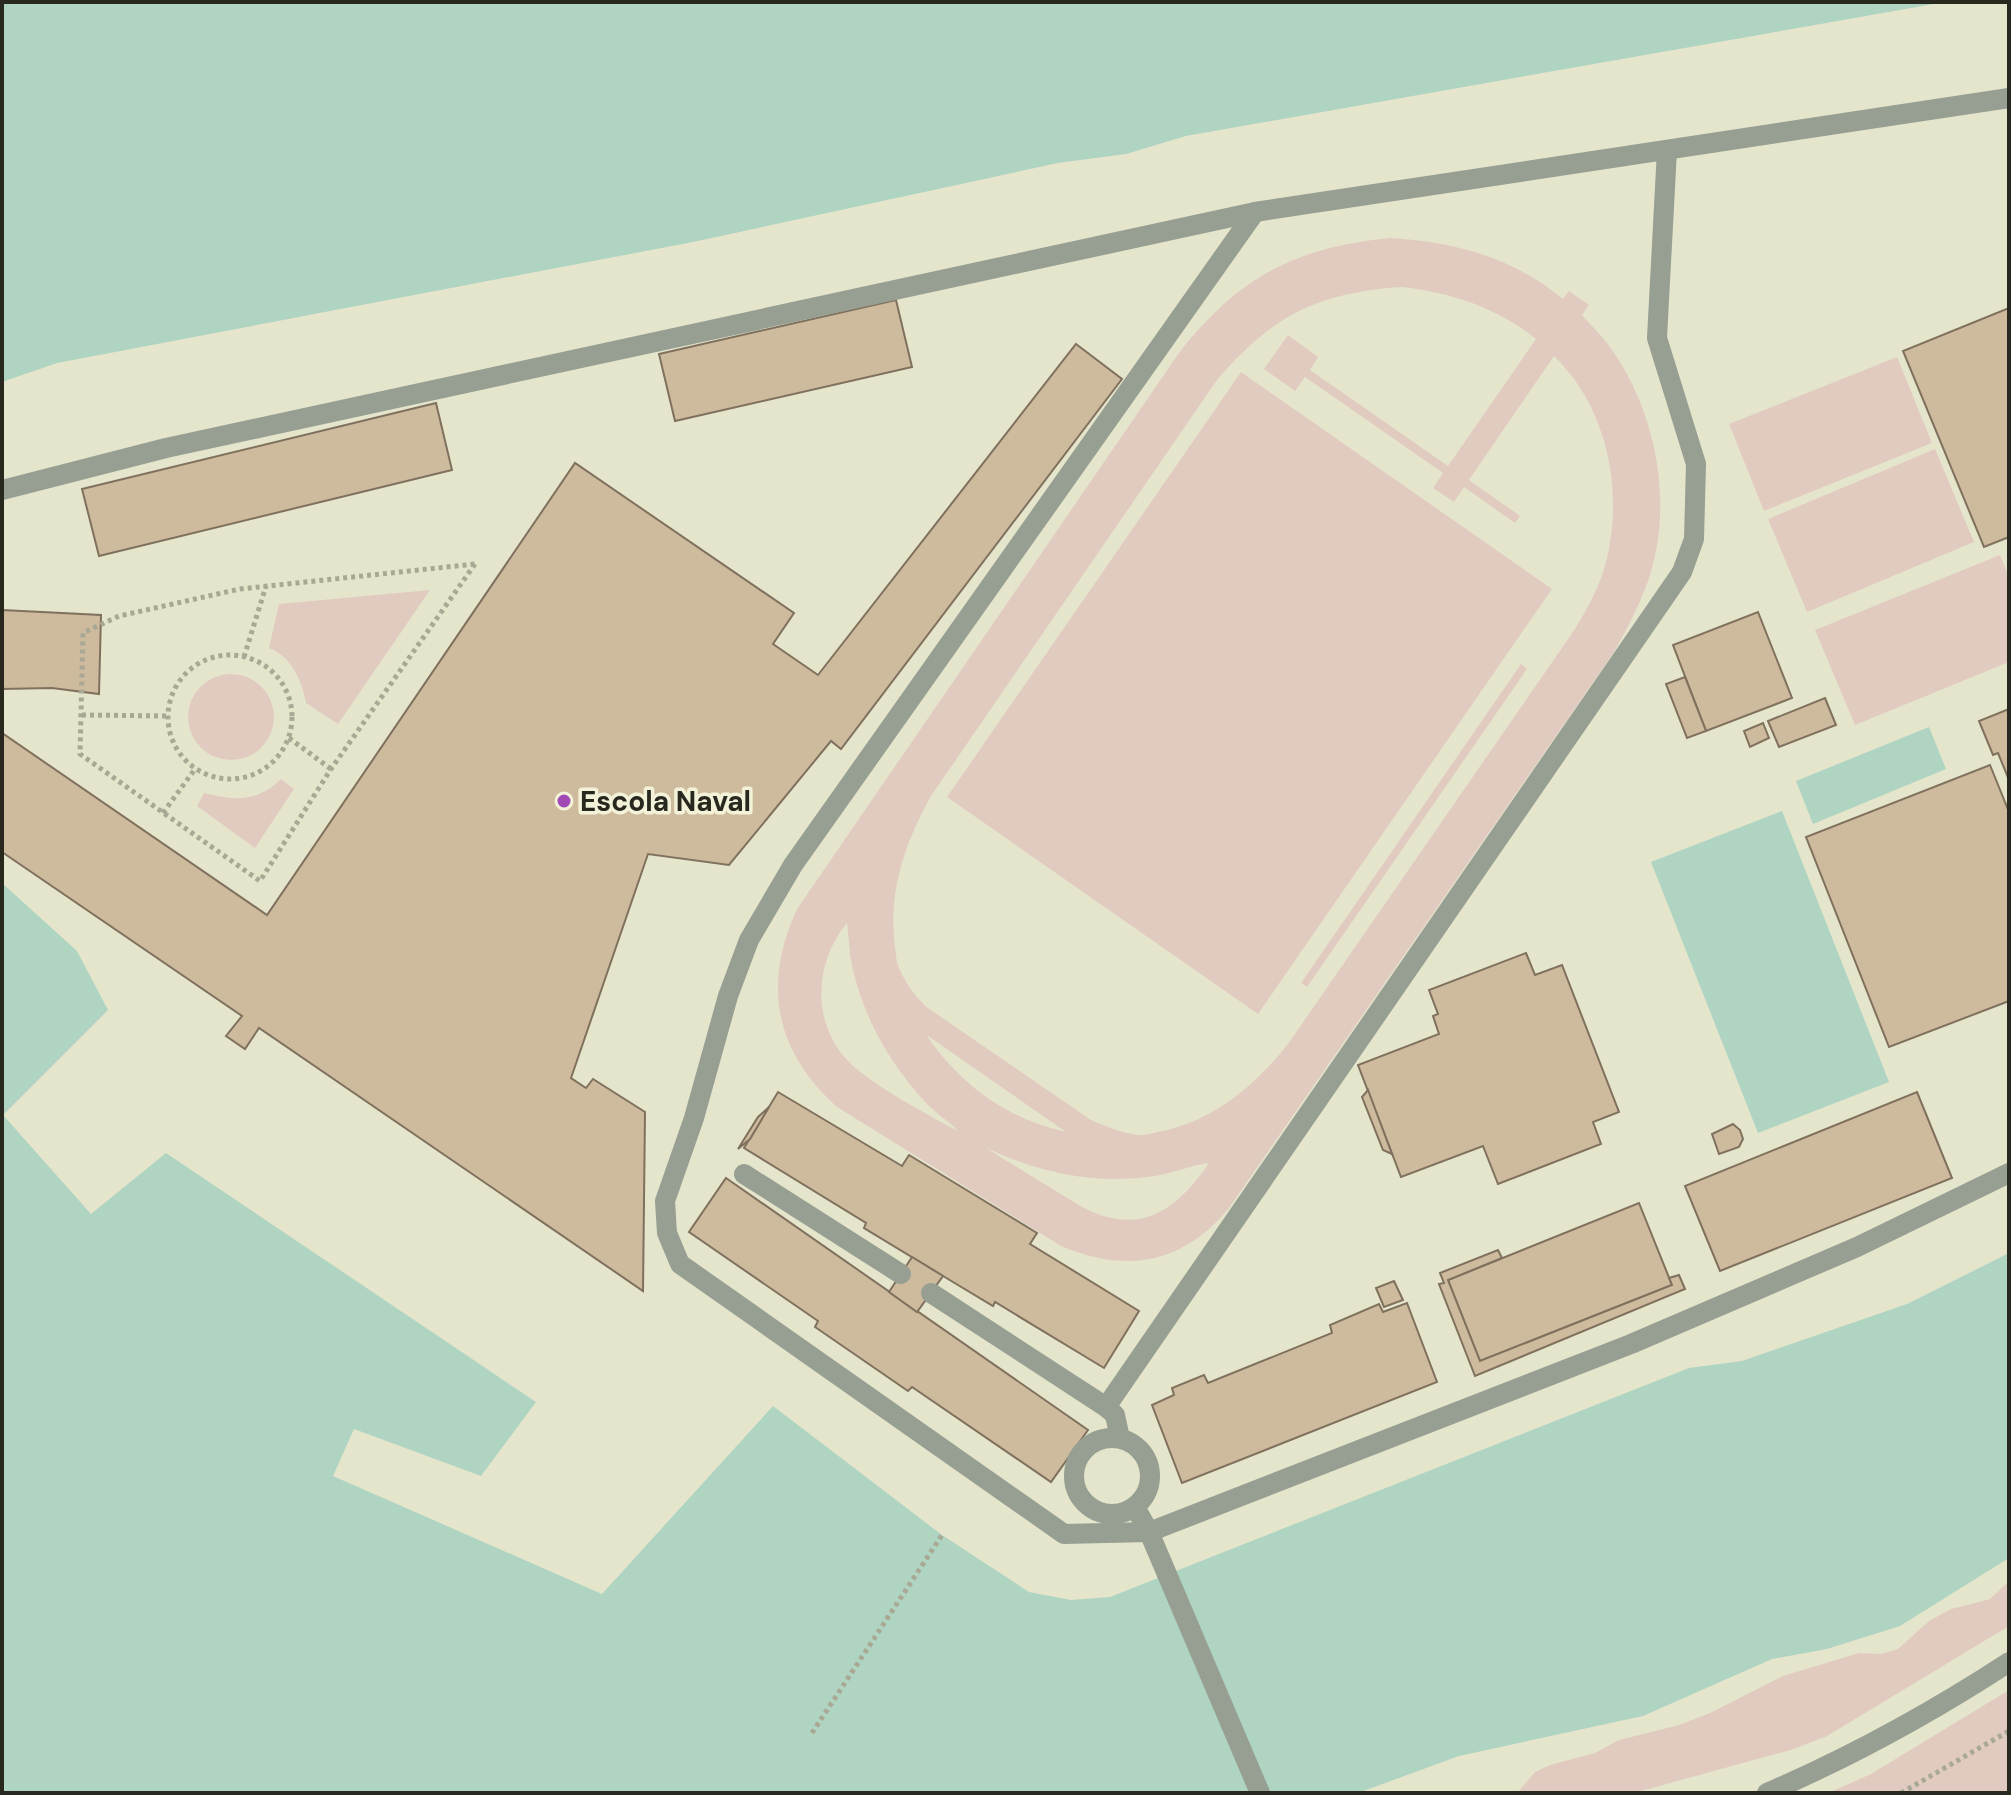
<svg xmlns="http://www.w3.org/2000/svg" width="2011" height="1795" viewBox="0 0 2011 1795" font-family="'DM Sans',sans-serif">
	<style>
		.green { fill: #e1cbc1; fill-rule: evenodd }
		.water { fill: #afd4c2 }
		.building { fill: #ceba9d; stroke: #7f715e; stroke-width: 2 }
		.lines { fill: none; stroke-linecap: round; stroke-linejoin: round }
		.path { stroke: #a8a894; stroke-width: 5; stroke-dasharray: 4 4; stroke-linecap: butt }
		.lane { stroke: #969f92; stroke-width: 20 }
		.street { stroke: #969f92; stroke-width: 20 }
		.poi-dot { fill: #a14ab6; stroke: #f3f2d9; stroke-width: 3 }
		.labels { text-anchor: middle; stroke-width: 7; stroke-linejoin: round; paint-order: stroke }
		.poi-label { font-size: 28px; font-weight: bold; fill: #28281f; stroke: #f3f2d9; text-anchor: start }
	</style>
	<rect width="100%" height="100%" fill="#e5e5cc"/>
	<g class="green">
		<path d="M1391 238C1455 242 1512 257 1563 299L1569 291 1589 305 1582 315C1590 324 1599 333 1607 343 1656 408 1675 503 1648 581 1639 606 1627 629 1614 652L1229 1208C1183 1264 1127 1274 1061 1246L837 1107C775 1051 762 985 797 909L1181 350C1241 276 1296 247 1391 238ZM1402 287C1452 293 1496 307 1536 339L1448 466 1310 370 1318 357 1288 335 1264 369 1295 391 1305 377 1443 473 1433 488 1454 502 1464 487 1515 523 1520 516 1469 480 1554 356C1608 408 1624 492 1606 562 1600 586 1588 607 1575 629L1288 1044C1255 1085 1216 1119 1163 1131 1155 1132 1146 1136 1138 1135 1122 1133 1105 1126 1091 1120L925 1006C915 995 906 984 900 970 896 963 896 954 895 946 888 891 905 843 931 796L1217 380C1273 315 1317 293 1402 287ZM847 923C849 937 849 952 852 966 864 1019 889 1062 925 1102 935 1113 949 1121 958 1131 928 1115 872 1085 849 1062 811 1023 814 963 847 923ZM927 1036H928L1066 1132C1007 1119 961 1085 927 1036ZM986 1148C1040 1173 1095 1185 1155 1176 1173 1173 1192 1165 1209 1163 1176 1211 1140 1237 1082 1207Z"/>
		<polygon points="1897,357 1932,443 1764,511 1729,424"/>
		<polygon points="1241,372 1552,589 1258,1014 947,797"/>
		<polygon points="1935,449 1974,542 1807,612 1768,519"/>
		<polygon points="2000,555 2009,577 2009,662 1855,725 1815,630"/>
		<path d="M430 590 338 724 306 703C302 681 292 657 269 648L279 604Z"/>
		<polygon points="1521,664 1527,669 1307,987 1301,983"/>
		<circle cx="231" cy="717" r="43"/>
		<path d="M281 779 294 789 255 848 197 806 204 793C234 801 258 802 281 779Z"/>
		<polygon points="2009,1581 2009,1626 1827,1736 1794,1749 1634,1793 1517,1793 1535,1772 1550,1765 1595,1753 1619,1740 1679,1725 1710,1713 1783,1676 1859,1653 1881,1654 1898,1649 1929,1621 1951,1609 1990,1599"/>
		<polygon points="2009,1690 2009,1793 1828,1793 1871,1774"/>
	</g>
	<g class="water">
		<polygon points="2,2 1945,2 1186,136 1126,154 1058,163 693,242 57,363 2,382"/>
		<polygon points="1929,727 1946,769 1813,824 1796,781"/>
		<polygon points="1782,811 1889,1082 1758,1133 1651,862"/>
		<polygon points="2,883 77,951 108,1010 3,1115 91,1214 166,1153 536,1402 481,1476 354,1429 333,1476 602,1594 773,1406 942,1535 1029,1592 1071,1600 1110,1597 1689,1368 1742,1361 1907,1304 2009,1253 2009,1558 1900,1626 1827,1649 1772,1659 1643,1716 1459,1756 1358,1793 2,1793"/>
	</g>
	<g class="building">
		<polygon points="896,300 912,367 675,421 659,354"/>
		<polygon points="2009,308 2009,537 1984,547 1903,351"/>
		<polygon points="1076,344 1122,379 841,749 831,741 729,865 648,854 571,1078 586,1088 593,1079 645,1112 643,1291 259,1028 245,1049 226,1036 242,1016 2,852 2,733 267,915 575,463 794,613 773,644 818,675"/>
		<polygon points="436,403 452,470 99,556 82,489"/>
		<polygon points="2,610 101,615 99,694 52,688 2,689"/>
		<polygon points="1758,612 1792,698 1706,731 1673,645"/>
		<polygon points="1685,677 1706,731 1687,738 1666,684"/>
		<polygon points="1825,698 1836,725 1779,747 1768,721"/>
		<polygon points="2009,709 2009,780 1998,753 1993,755 1979,721"/>
		<polygon points="1763,723 1769,738 1750,747 1744,731"/>
		<polygon points="1990,765 2009,812 2009,1001 1889,1047 1806,837"/>
		<polygon points="1526,953 1535,975 1562,965 1619,1112 1593,1122 1601,1144 1498,1184 1483,1146 1401,1177 1358,1065 1439,1034 1433,1016 1438,1014 1429,990"/>
		<polygon points="1368,1090 1392,1154 1383,1150 1362,1097"/>
		<polygon points="778,1092 902,1166 909,1155 1037,1233 1030,1244 1139,1311 1104,1368 995,1302 993,1306 943,1276 864,1228 866,1223 744,1148"/>
		<polygon points="1917,1092 1952,1178 1720,1271 1685,1186"/>
		<polygon points="769,1107 750,1139 738,1149 758,1117"/>
		<polygon points="1733,1124 1740,1130 1743,1139 1739,1147 1719,1154 1712,1134"/>
		<polygon points="726,1178 1088,1430 1051,1482 912,1387 908,1391 815,1327 818,1321 689,1232"/>
		<polygon points="1639,1203 1672,1285 1480,1361 1448,1280"/>
		<polygon points="1498,1250 1502,1258 1448,1280 1480,1361 1672,1285 1669,1278 1679,1275 1685,1289 1475,1376 1439,1284 1444,1283 1440,1273"/>
		<polygon points="912,1257 943,1276 917,1312 889,1292"/>
		<polygon points="1394,1281 1403,1300 1384,1307 1376,1288"/>
		<polygon points="1407,1303 1437,1382 1182,1483 1152,1405 1174,1395 1172,1388 1204,1375 1208,1383 1332,1333 1330,1325 1379,1304 1383,1312"/>
	</g>
	<g class="lines">
		<g class="path">
			<polygon points="475,564 331,769 260,881 80,754 83,633 119,616 240,589"/>
			<circle cx="230" cy="717" r="62"/>
			<polyline points="244,657 266,586"/>
			<polyline points="82,715 168,716"/>
			<polyline points="289,738 331,769"/>
			<polyline points="163,813 195,769"/>
			<polyline points="812,1733 942,1535"/>
			<polyline points="1901,1793 2009,1731"/>
		</g>
		<g class="lane">
			<polyline points="1255,212 793,865 749,940 728,996 694,1118 665,1201 667,1233 680,1264 1064,1534 1149,1532 1631,1344 1857,1247 2009,1173"/>
			<polyline points="2,490 166,448 1255,212 2009,98"/>
			<polyline points="744,1174 901,1274"/>
			<polyline points="931,1293 1106,1407 1115,1415 1120,1438"/>
			<polyline points="1106,1407 1682,572 1694,539 1696,464 1657,338 1667,150"/>
			<circle cx="1112" cy="1476" r="38"/>
			<polyline points="1135,1507 1149,1532 1260,1793"/>
		</g>
		<path class="street" d="M1767 1793C1852 1756 1931 1713 2009 1662"/>
	</g>
	<circle class="poi-dot" cx="564" cy="801" r="8"/>
	<g class="labels">
		<g class="poi-label">
			<text x="580" y="811">Escola Naval</text>
		</g>
	</g>
	<rect width="2011" height="1795" fill="none" stroke="#28281f" stroke-width="8"/>
</svg>
